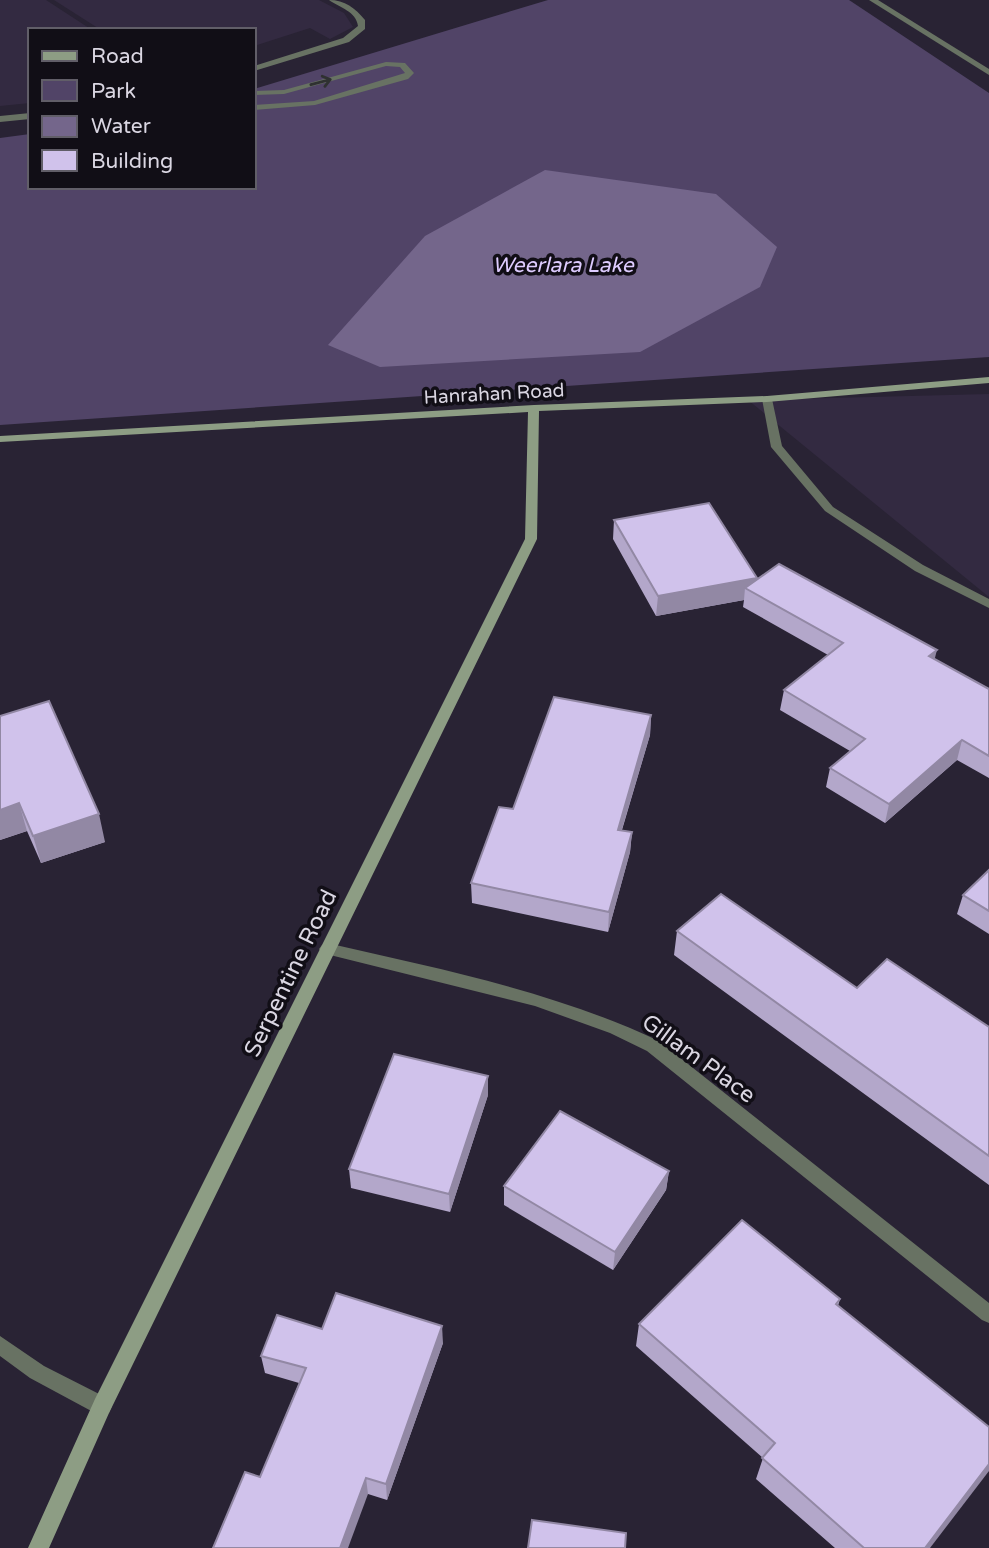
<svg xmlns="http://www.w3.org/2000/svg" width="989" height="1548" viewBox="0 0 989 1548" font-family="'Varela Round',sans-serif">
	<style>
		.built { fill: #332a41 }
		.green { fill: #514467 }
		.water { fill: #74668b }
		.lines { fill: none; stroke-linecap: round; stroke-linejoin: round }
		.street { fill: #687263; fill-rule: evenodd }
		.secondary { fill: #8d9d84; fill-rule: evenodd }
		.wall { fill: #b3a7ca }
		.shaded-wall { fill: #9288a4 }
		.building { fill: #d0c2eb; stroke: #9288a4; stroke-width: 2 }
		.oneway { stroke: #2f3131 }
		.labels { text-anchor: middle; stroke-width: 7; stroke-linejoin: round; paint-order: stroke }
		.far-street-label { font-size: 19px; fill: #dad6e2; stroke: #110e16 }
		.far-water-label { font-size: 21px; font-style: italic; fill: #deccff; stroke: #110e16 }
		.street-label { font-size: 23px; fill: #dad6e2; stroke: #110e16 }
	</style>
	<rect width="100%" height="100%" fill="#292334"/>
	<g class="built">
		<polygon points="0,0 46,0 92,30 30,30 30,103 0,106"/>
		<polygon points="54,0 319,0 344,13 353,27 330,39 310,28 254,46 254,30 101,30"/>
		<polygon points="989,394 989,597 748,400"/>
	</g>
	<polygon class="green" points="548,0 849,0 989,93 989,357 0,425 0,138 30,134 30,187 254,187 254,89"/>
	<polygon class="water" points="545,170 716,194 777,247 760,287 640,352 380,367 328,345 425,236"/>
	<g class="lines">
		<g class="street">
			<path d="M329 0C345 0 355 8 365 20V29L349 42 254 71V66L343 38 358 26C356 11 340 8 329 0Z"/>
			<polygon points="869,0 878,0 989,69 989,75"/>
			<polygon points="386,62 405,63 414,73 408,79 315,105 254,110 254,105 314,101 405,73 400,67 386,66 284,94 254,95 254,91 284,90"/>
			<polygon points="30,113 30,119 0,122 0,116"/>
			<polygon points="767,396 772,399 782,446 833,507 923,565 989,599 989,608 915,571 825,511 771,447 762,399"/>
			<path d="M327 943C440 969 553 991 659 1041L989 1303V1323L982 1320 647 1051 610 1033 535 1006 322 953 319 949 322 945Z"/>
			<polygon points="0,1336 44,1366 109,1399 112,1406 109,1413 102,1415 95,1413 30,1378 0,1356"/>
		</g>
		<polygon class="secondary" points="989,377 989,383 767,402 539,411 537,539 109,1413 49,1548 28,1548 95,1399 525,539 528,412 0,442 0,436 534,405 767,396"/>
	</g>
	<g class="wall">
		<polygon points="614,520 757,580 935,659 989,689 989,778 957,760 885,823 826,787 830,768 850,751 780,710 784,690 828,655 743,607 744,600 656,616 613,539"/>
		<polygon points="651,715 650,735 622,830 632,832 630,852 608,932 472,903 471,883 513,809"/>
		<polygon points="0,716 105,842 41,863 27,831 0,840"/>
		<polygon points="989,870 989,934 957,914 963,895"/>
		<polygon points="677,931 857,988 989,1027 989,1185 674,955"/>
		<polygon points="488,1095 450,1212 351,1188 349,1169"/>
		<polygon points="669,1171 666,1190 613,1270 504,1205 504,1186"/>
		<polygon points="840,1299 838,1306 930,1548 835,1548 756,1479 763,1458 636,1346 639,1324"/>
		<polygon points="322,1329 443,1343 387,1500 368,1494 260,1477 299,1383 265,1373 261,1356"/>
	</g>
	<g class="shaded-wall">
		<polygon points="757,578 755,594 745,588 744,600 656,616 658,596"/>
		<polygon points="937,650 932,669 929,656"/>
		<polygon points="651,715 650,735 616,849 618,830"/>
		<polygon points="962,740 957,760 885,823 889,804"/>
		<polygon points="19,803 27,831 0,840 0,810"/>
		<polygon points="99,814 105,842 41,863 33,836"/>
		<polygon points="632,832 630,852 608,932 609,912"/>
		<polygon points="488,1076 488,1095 450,1212 449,1194"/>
		<polygon points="669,1171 666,1190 613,1270 615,1252"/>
		<polygon points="442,1326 443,1343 387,1500 386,1484"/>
		<polygon points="989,1464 989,1471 930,1548 925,1548"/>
		<polygon points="366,1478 368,1494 348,1548 340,1548"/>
	</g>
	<g class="building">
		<polygon points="709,503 757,578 658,596 614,520"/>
		<polygon points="779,564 937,650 929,656 989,689 989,756 962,740 889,804 830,768 865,739 784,690 843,643 745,588"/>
		<polygon points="554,697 651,715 618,830 632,832 609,912 471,883 499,807 513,809"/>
		<polygon points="49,701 99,814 33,836 19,803 0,810 0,716"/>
		<polygon points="989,870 989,911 963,895"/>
		<polygon points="721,894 857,988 887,959 989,1027 989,1156 677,931"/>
		<polygon points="394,1054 488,1076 449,1194 349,1169"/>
		<polygon points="560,1111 669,1171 615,1252 504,1186"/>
		<polygon points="742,1220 840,1299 836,1304 989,1427 989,1464 925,1548 864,1548 762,1458 775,1443 639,1324"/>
		<polygon points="336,1293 442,1326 386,1484 366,1478 340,1548 213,1548 245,1472 260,1477 306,1368 261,1356 277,1315 322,1329"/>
		<polygon points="532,1520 626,1533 625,1548 528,1548"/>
	</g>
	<defs><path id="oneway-shaft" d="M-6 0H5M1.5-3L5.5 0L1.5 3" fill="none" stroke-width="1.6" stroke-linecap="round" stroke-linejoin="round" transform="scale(1.75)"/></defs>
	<use class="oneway" href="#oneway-shaft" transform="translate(321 82) rotate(-15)"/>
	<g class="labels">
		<g class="far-street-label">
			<text transform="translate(494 393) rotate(-3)" y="7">Hanrahan Road</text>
		</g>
		<g class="far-water-label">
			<text x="563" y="272">Weerlara Lake</text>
		</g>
		<g class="street-label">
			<text transform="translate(290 973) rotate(-64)" y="8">Serpentine Road</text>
			<text transform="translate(699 1058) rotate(36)" y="8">Gillam Place</text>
		</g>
	</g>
	<rect x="28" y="28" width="228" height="161" fill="#110e16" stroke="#615e68" stroke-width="2"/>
	<rect x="42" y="51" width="35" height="10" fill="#8d9d84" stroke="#615e68" stroke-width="2"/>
	<text x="91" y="63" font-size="21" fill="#dad6e2">Road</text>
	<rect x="42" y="80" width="35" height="21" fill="#514467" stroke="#615e68" stroke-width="2"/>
	<text x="91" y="98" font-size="21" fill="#dad6e2">Park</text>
	<rect x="42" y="116" width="35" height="21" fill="#74668b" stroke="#615e68" stroke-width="2"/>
	<text x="91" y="133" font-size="21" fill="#dad6e2">Water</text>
	<rect x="42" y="150" width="35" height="21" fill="#d0c2eb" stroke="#615e68" stroke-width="2"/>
	<text x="91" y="168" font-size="21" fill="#dad6e2">Building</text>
</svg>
